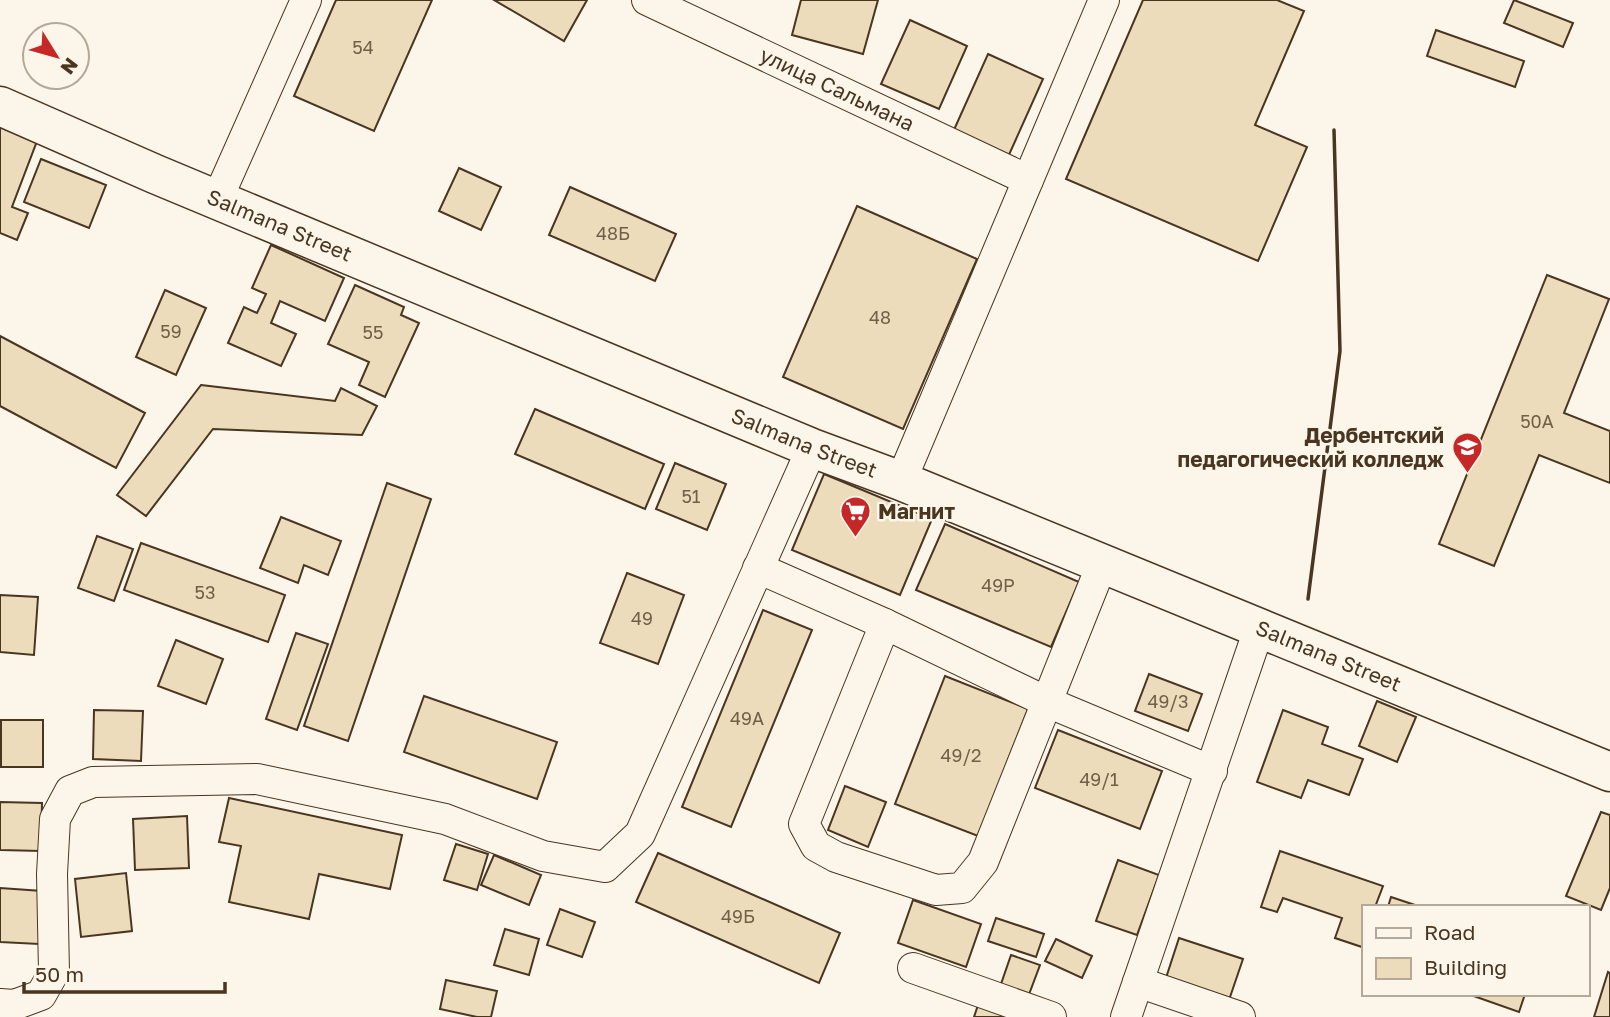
<svg xmlns="http://www.w3.org/2000/svg" width="1610" height="1017" viewBox="0 0 1610 1017" font-family="'Golos Text',sans-serif">
	<style>
		.building { fill: #ecdcbc; stroke: #4a3520; stroke-width: 2 }
		.lines { fill: none; stroke-linecap: round; stroke-linejoin: round }
		.minor-casing { stroke: #4a3520; stroke-width: 32 }
		.major-casing { stroke: #4a3520; stroke-width: 41 }
		.minor { stroke: #fbf6e9; stroke-width: 30 }
		.major { stroke: #fbf6e9; stroke-width: 38 }
		.wall { stroke: #4a3520; stroke-width: 3.5 }
		.labels { text-anchor: middle; stroke-width: 5; stroke-linejoin: round; paint-order: stroke }
		.number-label { font-size: 18px; fill: #725f47 }
		.street-label { font-size: 21px; fill: #4a3520; stroke: #fbf6e9 }
		.poi-label { font-size: 21px; font-weight: bold; fill: #4a3520; stroke: #fbf6e9; text-anchor: end }
	</style>
	<rect width="100%" height="100%" fill="#fbf6e9"/>
	<g class="building">
		<polygon points="336,0 432,0 374,131 294,96"/>
		<polygon points="494,0 587,0 564,41"/>
		<polygon points="801,0 878,0 863,54 792,35"/>
		<polygon points="1143,0 1277,0 1304,11 1255,125 1307,147 1258,261 1066,179"/>
		<polygon points="1514,0 1573,23 1563,47 1504,23"/>
		<polygon points="910,20 967,46 939,109 881,84"/>
		<polygon points="1436,30 1524,61 1515,87 1427,56"/>
		<polygon points="988,54 1043,79 1008,157 953,132"/>
		<polygon points="0,126 37,141 12,207 28,213 17,240 0,233"/>
		<polygon points="41,159 106,185 89,228 24,202"/>
		<polygon points="459,168 501,187 481,230 439,211"/>
		<polygon points="570,187 676,234 655,281 549,235"/>
		<polygon points="857,206 977,259 903,429 783,377"/>
		<polygon points="271,245 344,278 325,321 280,301 271,323 296,334 281,366 228,343 244,307 257,313 266,294 252,288"/>
		<polygon points="1547,275 1609,299 1564,413 1610,431 1610,483 1539,455 1494,566 1439,544"/>
		<polygon points="355,285 404,307 401,315 419,323 385,397 359,385 369,362 328,344"/>
		<polygon points="165,290 206,308 176,375 136,357"/>
		<polygon points="0,336 145,413 116,468 0,406"/>
		<polygon points="201,385 335,401 341,388 377,406 362,435 213,429 146,516 117,495"/>
		<polygon points="535,409 664,464 645,509 515,454"/>
		<polygon points="675,463 726,484 707,530 656,509"/>
		<polygon points="824,474 932,519 900,595 792,550"/>
		<polygon points="387,483 431,499 348,741 304,726"/>
		<polygon points="281,517 341,541 328,575 304,565 298,583 260,568"/>
		<polygon points="945,524 1079,582 1051,647 916,590"/>
		<polygon points="97,536 133,549 114,601 78,588"/>
		<polygon points="141,543 285,595 268,642 124,590"/>
		<polygon points="627,573 684,595 658,664 600,643"/>
		<polygon points="0,595 38,597 34,655 0,652"/>
		<polygon points="763,610 812,630 731,827 682,807"/>
		<polygon points="296,633 328,644 297,730 266,719"/>
		<polygon points="176,640 223,659 206,704 158,686"/>
		<polygon points="1149,674 1202,694 1188,731 1135,711"/>
		<polygon points="945,676 1028,709 978,836 895,804"/>
		<polygon points="424,696 557,742 537,799 404,752"/>
		<polygon points="1377,701 1416,717 1397,762 1359,746"/>
		<polygon points="94,710 143,711 141,761 93,759"/>
		<polygon points="1283,710 1328,727 1322,744 1363,759 1349,795 1308,780 1301,798 1257,782"/>
		<rect x="1" y="720" width="42" height="47"/>
		<polygon points="1058,730 1162,771 1140,829 1035,788"/>
		<polygon points="845,786 886,802 868,847 828,830"/>
		<polygon points="229,798 402,835 390,889 319,874 309,919 229,902 241,846 219,842"/>
		<polygon points="0,802 42,803 41,851 0,850"/>
		<polygon points="1601,812 1610,815 1610,888 1601,910 1566,896"/>
		<polygon points="187,816 189,868 135,870 133,819"/>
		<polygon points="456,844 488,854 477,890 444,880"/>
		<polygon points="1280,851 1383,886 1375,907 1363,907 1362,947 1335,938 1342,918 1283,898 1277,912 1261,907"/>
		<polygon points="658,853 840,933 819,983 636,902"/>
		<polygon points="494,855 541,875 529,905 481,885"/>
		<polygon points="1118,860 1159,875 1137,935 1096,921"/>
		<polygon points="126,873 132,931 81,937 75,879"/>
		<polygon points="0,888 42,891 39,944 0,942"/>
		<polygon points="1391,897 1421,907 1388,907"/>
		<polygon points="913,900 981,924 966,967 898,943"/>
		<polygon points="560,909 595,922 582,957 547,945"/>
		<polygon points="996,918 1044,934 1036,957 988,941"/>
		<polygon points="505,929 539,939 529,975 494,965"/>
		<polygon points="1179,938 1243,959 1229,1000 1166,978"/>
		<polygon points="1056,939 1092,956 1082,978 1045,961"/>
		<polygon points="1011,955 1040,965 1028,997 1000,987"/>
		<polygon points="1608,972 1610,973 1610,1017 1594,1017"/>
		<polygon points="446,980 497,991 491,1017 477,1017 440,1009"/>
		<polygon points="1468,994 1525,994 1519,1012"/>
		<polygon points="980,999 1008,1017 974,1017"/>
	</g>
	<g class="lines">
		<defs>
			<g id="minor">
				<path id="s1" d="M647 0 1028 180"/>
				<polyline points="217,200 306,0"/>
				<polyline points="901,481 1104,0"/>
				<polyline points="758,568 885,624 1047,702 1212,771"/>
				<polyline points="885,624 804,824 816,846 836,857 936,890 962,888 983,862 1102,564"/>
				<polyline points="913,968 1051,1017"/>
				<polyline points="1138,982 1240,1017"/>
				<polyline points="0,1004 14,1005 41,995 54,972 52,874 55,819 70,791 93,782 257,779 445,819 543,856 605,867 640,834 812,448"/>
				<polyline points="1126,1017 1259,629"/>
			</g>
			<g id="major">
				<path id="s2" d="M0 106 155 174 812 448 901 481 1610 772"/>
			</g>
		</defs>
		<use href="#minor" class="minor-casing"/>
		<use href="#major" class="major-casing"/>
		<use href="#minor" class="minor"/>
		<use href="#major" class="major"/>
		<polyline class="wall" points="1308,599 1340,351 1334,130"/>
	</g>
	<defs>
		<symbol id="university-pin" viewBox="-11 -11 22 30"><path d="M0 17L-7.5 6A9.5 9.5 0 1 1 7.5 6Z" fill="#c62828" stroke="#fbf6e9"/><path d="M0-5L7-2L0 1L-7-2ZM-4 1L0 2.5L4 1V4Q0 6-4 4Z" fill="#fff"/></symbol>
		<symbol id="supermarket-pin" viewBox="-11 -11 22 30"><path d="M0 17L-7.5 6A9.5 9.5 0 1 1 7.5 6Z" fill="#c62828" stroke="#fbf6e9"/><path d="M-6-5.5h2.5l.6 2H6L4.5 2H-2.5L-4.4-4H-6ZM-1.5 3.2a1.3 1.3 0 1 0 .1 0ZM3 3.2a1.3 1.3 0 1 0 .1 0Z" fill="#fff"/></symbol>
	</defs>
	<g fill-rule="evenodd">
		<use href="#university-pin" x="1450" y="430" width="35" height="47"/>
		<use href="#supermarket-pin" x="838" y="494" width="35" height="47"/>
	</g>
	<g class="labels">
		<g class="number-label">
			<text x="363" y="54">54</text>
			<text x="613" y="240">48Б</text>
			<text x="880" y="324">48</text>
			<text x="171" y="338">59</text>
			<text x="373" y="339">55</text>
			<text x="1537" y="428">50А</text>
			<text x="691" y="503">51</text>
			<text x="998" y="592">49Р</text>
			<text x="205" y="599">53</text>
			<text x="642" y="625">49</text>
			<text x="1168" y="708">49/3</text>
			<text x="747" y="725">49А</text>
			<text x="961" y="762">49/2</text>
			<text x="1099" y="786">49/1</text>
			<text x="738" y="923">49Б</text>
		</g>
		<g class="street-label">
			<text dy="7" stroke="none"><textPath href="#s1" startOffset="210">улица Сальмана</textPath></text>
			<text dy="7" stroke="none"><textPath href="#s2" startOffset="304">Salmana Street</textPath></text>
			<text dy="7" stroke="none"><textPath href="#s2" startOffset="872">Salmana Street</textPath></text>
			<text dy="7" stroke="none"><textPath href="#s2" startOffset="1438">Salmana Street</textPath></text>
		</g>
		<g class="poi-label">
			<text x="1444" y="443">Дербентский<tspan x="1444" dy="24">педагогический колледж</tspan></text>
			<text x="878" y="519" text-anchor="start">Магнит</text>
		</g>
	</g>
	<rect x="1362" y="905" width="228" height="91" fill="#fbf6e9" stroke="#b4a999" stroke-width="2"/>
	<rect x="1376" y="928" width="35" height="10" fill="#fbf6e9" stroke="#b4a999" stroke-width="2"/>
	<text x="1424" y="940" font-size="21" fill="#4a3520">Road</text>
	<rect x="1376" y="958" width="35" height="21" fill="#ecdcbc" stroke="#b4a999" stroke-width="2"/>
	<text x="1424" y="975" font-size="21" fill="#4a3520">Building</text>
	<g transform="translate(56 56) rotate(127)"><circle r="33" fill="#fbf6e9" stroke="#b4a999" stroke-width="2"/>
	<path d="M0-5L12 26L0 18L-12 26Z" fill="#c62828"/>
	<text y="-10" font-size="19" font-weight="bold" text-anchor="middle" fill="#4a3520">N</text>
	</g>
	<path d="M24 982v10h201v-10" fill="none" stroke="#4a3520" stroke-width="3.5"/>
	<text x="35" y="982" font-size="21" fill="#4a3520" stroke="#fbf6e9" stroke-width="5" paint-order="stroke">50 m</text>
</svg>
